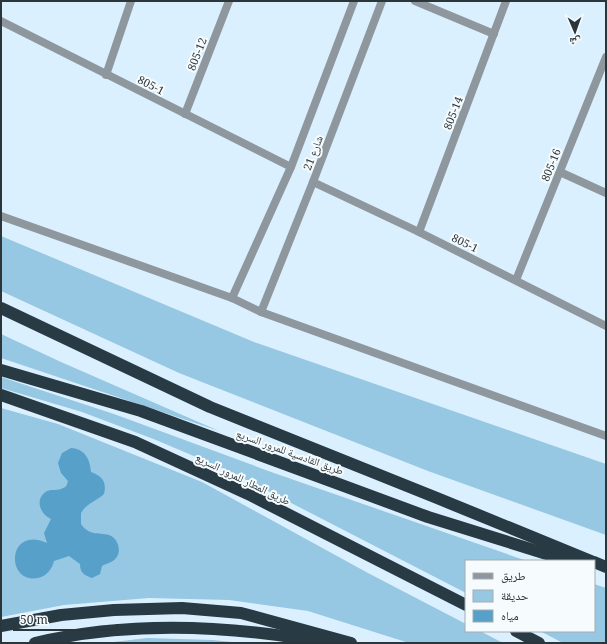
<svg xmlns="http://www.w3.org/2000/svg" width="607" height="644" viewBox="0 0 607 644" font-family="'Noto Serif','Noto Naskh Arabic',serif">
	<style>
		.green { fill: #96c7e3 }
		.water { fill: #57a0c9 }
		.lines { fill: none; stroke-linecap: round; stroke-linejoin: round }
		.minor { stroke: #8e979d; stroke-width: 8 }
		.motorway { stroke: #283a44; stroke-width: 12 }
		.labels { text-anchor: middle; stroke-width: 4; stroke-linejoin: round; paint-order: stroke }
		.street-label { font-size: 11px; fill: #2c353a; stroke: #f6fbfd }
	</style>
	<rect width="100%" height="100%" fill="#dbf0fe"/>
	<g class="green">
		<polygon points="1,236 254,342 606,464 606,535 428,471 179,373 1,291"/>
		<polygon points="1,334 61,362 219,431 1,358"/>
		<polygon points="1,377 114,414 274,473 527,561 466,561 466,593 229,471 156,440 82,412 1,388"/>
		<polygon points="1,408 58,424 202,482 368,573 466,624 466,631 480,631 503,643 409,643 308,611 229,600 149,598 64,605 1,617"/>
		<polygon points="594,584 606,588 606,643 563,643 540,631 594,631"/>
		<polygon points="147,638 213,640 241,643 105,643"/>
	</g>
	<path class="water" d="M71 448C85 449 90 459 91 472 102 476 107 482 104 494 95 502 87 503 81 513V524C89 536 98 532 109 535 118 538 122 551 116 558 112 563 107 563 102 566L100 574 92 578C84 575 80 573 80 564L69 556 54 561C52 569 47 576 38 578 5 584 7 525 47 543L44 533 51 519C40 514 34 499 47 491 52 489 58 491 63 488 67 487 67 484 68 481L61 473 58 463 62 453Z"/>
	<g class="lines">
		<g class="minor">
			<polyline points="415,1 494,34"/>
			<polyline points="1,21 291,167"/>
			<polyline points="106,75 131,1"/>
			<polyline points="185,114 229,1"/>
			<polyline points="560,172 606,193"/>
			<polyline points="313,182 419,232 606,326"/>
			<polyline points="1,216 232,298 261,312 606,436"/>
			<polyline points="419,232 506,1"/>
			<polyline points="516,280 606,57"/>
			<polyline points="232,298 291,167 354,1"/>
			<polyline points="261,312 313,182 382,1"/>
		</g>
		<g class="motorway">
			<polyline points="1,308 210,407 437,498 591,561"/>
			<polyline points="1,370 141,411 428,517 569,561"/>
			<polyline points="1,395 135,442 248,494 466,605"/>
			<polyline points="594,562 606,567"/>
			<polyline points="1,626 61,615 114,610 182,608 241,613 351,643"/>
			<polyline points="516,631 539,643"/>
			<path d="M35 643C131 620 230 625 327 643"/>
		</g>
	</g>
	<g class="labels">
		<g class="street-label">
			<text transform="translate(197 54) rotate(-69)" y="4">805-12</text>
			<text transform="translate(151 85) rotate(27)" y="4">805-1</text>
			<text transform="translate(453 113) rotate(-69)" y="4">805-14</text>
			<text transform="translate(313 153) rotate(-69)" y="4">شارع 21</text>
			<text transform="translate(551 165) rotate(-68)" y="4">805-16</text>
			<text transform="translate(465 243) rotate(26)" y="4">805-1</text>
			<text transform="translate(290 452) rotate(20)" y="4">طريق القادسية للمرور السريع</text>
			<text transform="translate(243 479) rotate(26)" y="4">طريق المطار للمرور السريع</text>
		</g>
	</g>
	<rect width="607" height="644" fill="none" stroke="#2c353a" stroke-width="4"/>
	<rect x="465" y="560" width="130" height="72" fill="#f6fbfd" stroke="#a5acaf"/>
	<rect x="473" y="573" width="20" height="6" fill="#8e979d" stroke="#a5acaf"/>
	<text x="501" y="580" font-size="12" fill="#2c353a">طريق</text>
	<rect x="473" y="590" width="20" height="12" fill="#96c7e3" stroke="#a5acaf"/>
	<text x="501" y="600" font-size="12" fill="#2c353a">حديقة</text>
	<rect x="473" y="610" width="20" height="12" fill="#57a0c9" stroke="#a5acaf"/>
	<text x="501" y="620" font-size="12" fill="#2c353a">مياه</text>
	<g transform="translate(575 32) rotate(178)" stroke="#f6fbfd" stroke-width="3" paint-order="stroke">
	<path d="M0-3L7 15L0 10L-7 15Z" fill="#2c353a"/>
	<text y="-6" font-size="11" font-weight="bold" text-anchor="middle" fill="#2c353a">ش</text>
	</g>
	<path d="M14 624v6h103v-6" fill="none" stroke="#2c353a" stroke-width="2"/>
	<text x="20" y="624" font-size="12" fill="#2c353a" stroke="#f6fbfd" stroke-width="3" paint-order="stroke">50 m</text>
</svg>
